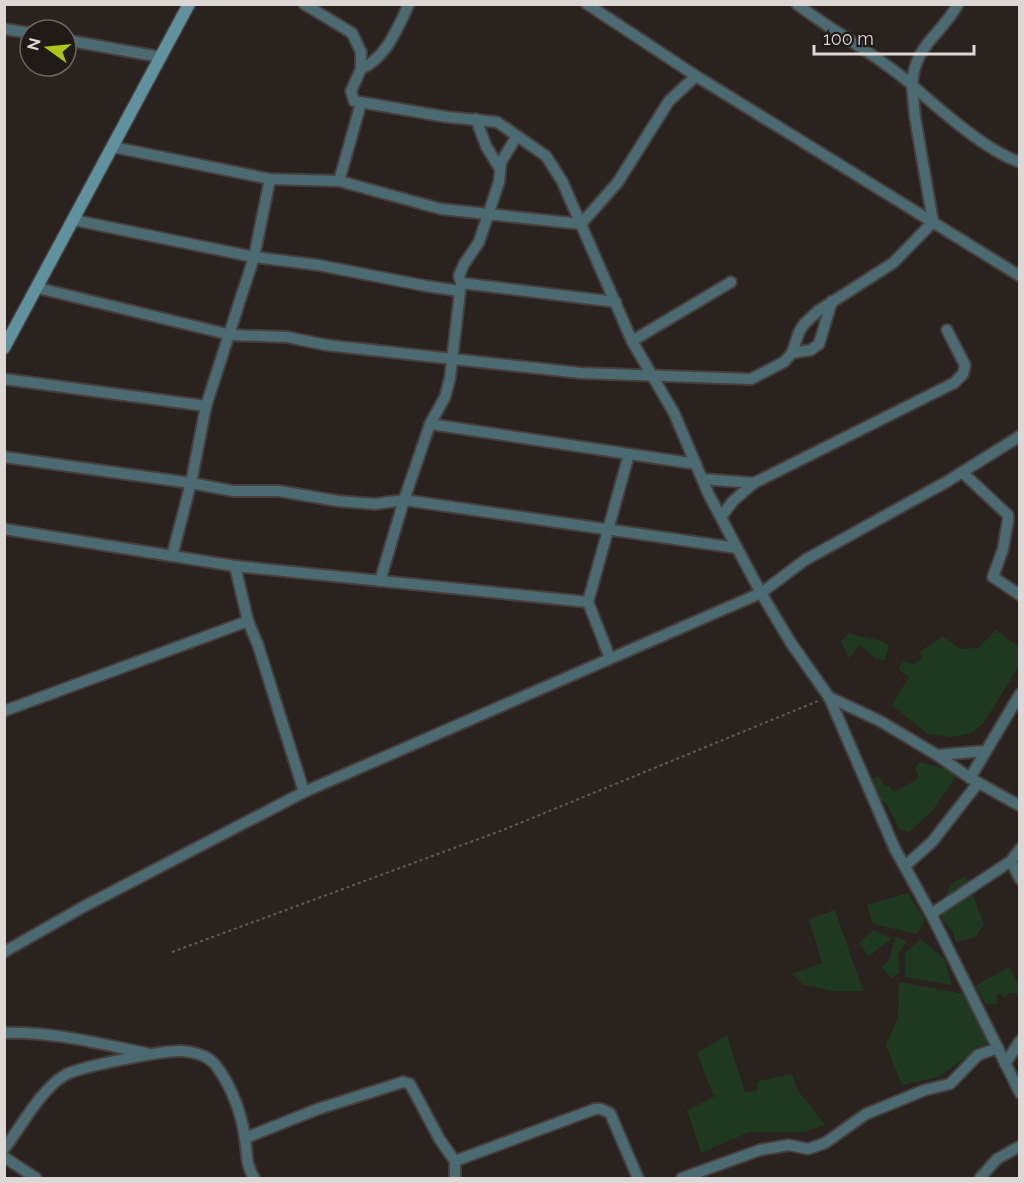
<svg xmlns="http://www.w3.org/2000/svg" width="1024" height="1183" viewBox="0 0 1024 1183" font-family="Raleway,sans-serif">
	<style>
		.green { fill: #1f3921 }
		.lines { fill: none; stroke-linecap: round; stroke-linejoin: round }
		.street-casing { stroke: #463f3b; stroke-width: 14 }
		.secondary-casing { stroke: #463f3b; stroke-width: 15 }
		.path { stroke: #625b58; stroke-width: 2; stroke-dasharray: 3 3; stroke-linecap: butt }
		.street { stroke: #4b6a72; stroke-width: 10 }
		.secondary { stroke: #60919e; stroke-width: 12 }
	</style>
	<rect width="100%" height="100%" fill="#29221e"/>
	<g class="green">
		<polygon points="996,630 1019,647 1019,666 984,722 972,733 950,737 928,734 892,705 909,677 899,670 902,661 914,664 922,658 920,652 943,636 960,649 978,648"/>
		<path d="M849 633C864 639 876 636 889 646L885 660 875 659 868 651 859 645 849 658 841 641Z"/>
		<polygon points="919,762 959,772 932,811 909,832 900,830 886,803 882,802 871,779 879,776 883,785 890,787 894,792 919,778 915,767"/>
		<polygon points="966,876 984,925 977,934 977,937 956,942 952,930 943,921 941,912 949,888 954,882"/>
		<polygon points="908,893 925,920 917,934 873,924 867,905"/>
		<polygon points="835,910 863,991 833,991 804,985 792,974 822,963 809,919"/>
		<polygon points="874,930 892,938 869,956 859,943"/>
		<polygon points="895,937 907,941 898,953 900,972 892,978 881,967 889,961"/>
		<polygon points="921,939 945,960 952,985 905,977 905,953"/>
		<polygon points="1009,967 1019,985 1019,996 1014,993 1008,993 1006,998 999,993 996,996 997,1004 986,1004 975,986"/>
		<polygon points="899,982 964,994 987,1043 938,1077 902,1085 886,1045 898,1017"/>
		<polygon points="727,1035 745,1093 757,1090 758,1081 792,1074 798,1091 826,1125 804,1132 749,1132 701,1153 687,1110 714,1097 697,1053"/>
	</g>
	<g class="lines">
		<defs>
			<g id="street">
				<polyline points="304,4 352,33 361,52 361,69 351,91 354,101 447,117 497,122 546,156 562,181 632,341 674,413 708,493 737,548 761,593 791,643 829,697 895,849 931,914 1020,1093"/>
				<polyline points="587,4 696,76 1020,276"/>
				<path d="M958 4C940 37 915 43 912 85 938 108 987 152 1020 162"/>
				<polyline points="4,29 30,33"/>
				<polyline points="66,40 160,57"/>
				<path d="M361 69C387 57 397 29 409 4"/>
				<polyline points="476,119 486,146 500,169"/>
				<polyline points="113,147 270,179 339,181 441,209 581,224 618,182 669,101 696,76"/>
				<polyline points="339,181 361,103"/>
				<polyline points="74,220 254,257 318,265 426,286 460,291"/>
				<polyline points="461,283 616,302"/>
				<path d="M38 288 231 335 287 337 326 345 581 373 751 379 784 362 792 353 799 332 804 324 818 311 893 263 933 222 915 117 912 85C877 54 834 33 797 4"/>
				<polyline points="632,341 731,282"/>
				<polyline points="792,353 811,350 819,344 832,301"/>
				<polyline points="4,379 206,406"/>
				<polyline points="430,424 696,464"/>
				<polyline points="4,457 191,483 233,491 279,491 338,501 375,504 404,500 737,548"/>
				<polyline points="962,472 1008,515 1008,520 1003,549 993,577 1020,595"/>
				<polyline points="702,479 754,483"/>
				<polyline points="721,517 733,501 754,483 954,383 963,374 965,365 947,330"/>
				<polyline points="4,529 235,566 588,602"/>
				<polyline points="172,556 191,483 206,406 254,257 270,179"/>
				<polyline points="235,566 248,621"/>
				<polyline points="380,581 404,500 430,424 445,397 450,378 461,283 459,276 464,264 479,242 499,182 501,162 517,136"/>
				<polyline points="610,658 588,602 629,454"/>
				<polyline points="829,697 880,721 937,755 970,778 1020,806"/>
				<polyline points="4,711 248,621 258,645 304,792"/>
				<polyline points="937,755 985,751"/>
				<polyline points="970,778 1020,694"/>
				<polyline points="1011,861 1020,879"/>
				<polyline points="905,866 932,842 978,783"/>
				<polyline points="931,914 1011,861 1020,849"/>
				<polyline points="4,952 83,907 304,792 761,593 805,560 948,481 1020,436"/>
				<path d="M4 1033C52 1031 100 1044 146 1053"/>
				<polyline points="1005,1064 1020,1041"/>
				<polyline points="245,1138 318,1109 403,1082 410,1084 440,1140 455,1161 455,1178"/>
				<path d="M4 1149C21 1127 41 1089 65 1075 79 1067 164 1050 181 1051 195 1052 209 1055 217 1067 232 1087 242 1115 245 1139 248 1156 245 1162 254 1178"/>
				<polyline points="4,1157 36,1178"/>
				<polyline points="455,1161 595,1109 601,1109 610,1113 638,1178"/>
				<polyline points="682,1178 760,1150 789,1145 808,1149 825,1143 866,1114 925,1090 950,1084 978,1055 998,1048"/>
				<polyline points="980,1178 997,1159 1020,1146"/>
			</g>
			<polyline id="secondary" points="4,348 189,4"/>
		</defs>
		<use href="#street" class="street-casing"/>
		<use href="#secondary" class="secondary-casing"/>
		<polyline class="path" points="172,952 503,830 818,701"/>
		<use href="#street" class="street"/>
		<use href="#secondary" class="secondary"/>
	</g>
	<rect width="1024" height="1183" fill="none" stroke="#ddd8d5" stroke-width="12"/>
	<g transform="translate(48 48) rotate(285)"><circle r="28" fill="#201915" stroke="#6c6562" stroke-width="1.5"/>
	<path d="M0-4.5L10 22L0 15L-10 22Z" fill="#abc716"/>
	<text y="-9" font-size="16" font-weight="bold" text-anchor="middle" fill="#ddd8d5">N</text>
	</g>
	<path d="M814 45v9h160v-9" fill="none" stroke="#ddd8d5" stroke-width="3"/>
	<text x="823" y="45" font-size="18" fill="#ddd8d5" stroke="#201915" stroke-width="4.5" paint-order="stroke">100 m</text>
</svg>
